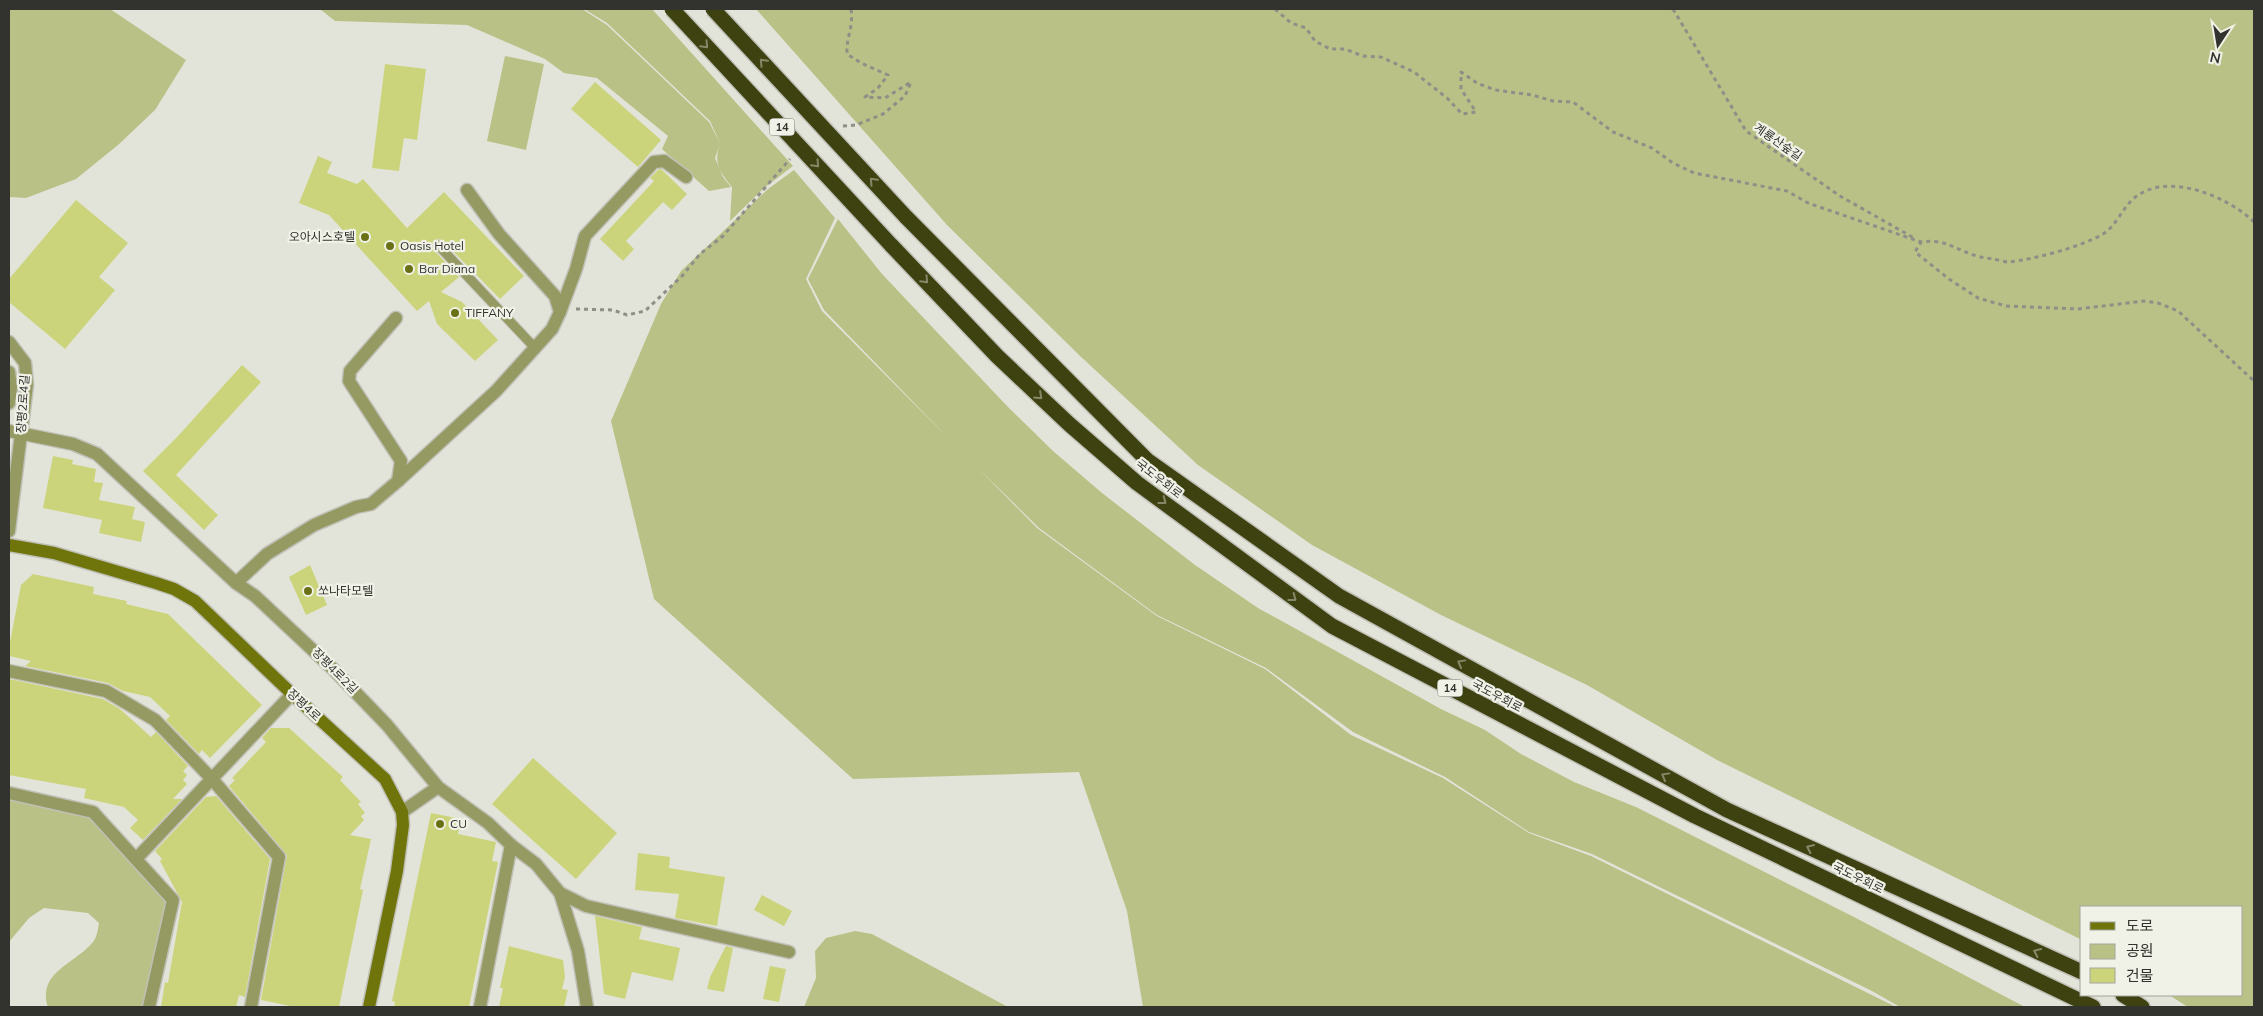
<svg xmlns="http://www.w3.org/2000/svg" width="2263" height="1016" viewBox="0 0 2263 1016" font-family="Mulish,'Noto Sans KR',sans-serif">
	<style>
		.green { fill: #bac186 }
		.building { fill: #cbd47b }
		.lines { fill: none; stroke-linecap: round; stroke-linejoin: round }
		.lane-casing { stroke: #c0c0b7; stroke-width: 11 }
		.street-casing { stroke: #c0c0b7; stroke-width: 15 }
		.secondary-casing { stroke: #c0c0b7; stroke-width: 15 }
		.highway-casing { stroke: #c0c0b7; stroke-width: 18 }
		.path { stroke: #8e8f87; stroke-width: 3; stroke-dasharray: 4 4; stroke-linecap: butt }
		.lane { stroke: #949a61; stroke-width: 9 }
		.street { stroke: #949a61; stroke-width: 12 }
		.secondary { stroke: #6f750b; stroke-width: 12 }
		.highway { stroke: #3e4211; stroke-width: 15 }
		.highway-bridge-casing { stroke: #c0c0b7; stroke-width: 18; stroke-linecap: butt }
		.highway-bridge { stroke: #3e4211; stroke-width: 15 }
		.oneway { stroke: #858867 }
		.poi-dot { fill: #6a7016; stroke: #f0f1e7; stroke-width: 2 }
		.labels { text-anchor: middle; stroke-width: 4.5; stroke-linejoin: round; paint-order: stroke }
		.shield { fill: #f0f1e7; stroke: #6b6b66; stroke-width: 1 }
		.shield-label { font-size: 11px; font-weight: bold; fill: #32322e }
		.street-label { font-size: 12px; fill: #32322e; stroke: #f0f1e7 }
		.poi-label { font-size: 12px; fill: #32322e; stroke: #f0f1e7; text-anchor: start }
	</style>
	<rect width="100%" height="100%" fill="#e3e4d9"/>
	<g class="green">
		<polygon points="9,9 110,9 186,60 155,110 118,145 76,179 26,198 9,197"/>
		<path d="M320 9H582L607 25 709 122 720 143 710 121 607 23 584 9H652L793 166 764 188 730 221 732 187C720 172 714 164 719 146L715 158 723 177 731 187 709 191 662 149 668 136 597 78 564 73 545 59 467 25 335 21Z"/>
		<polygon points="756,9 2254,9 2254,1007 2188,1007 2169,995 2242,995 2242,907 2082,907 2082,940 1717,760 1587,685 1441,615 1312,545 1198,465 1079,355 947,225"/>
		<polygon points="505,56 544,64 526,150 487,141"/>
		<polygon points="794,170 835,218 806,279 822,311 952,442 824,310 808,279 838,219 882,274 1008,407 1053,451 1102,493 1195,565 1258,608 1441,709 1485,730 1521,754 1574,782 1636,807 1856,918 2025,1007 1900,1007 1872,991 1592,854 1529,832 1445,777 1353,732 1266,668 1157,615 1039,528 978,468 1037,528 1157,616 1265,669 1351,735 1443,778 1529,833 1591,856 1896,1007 1143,1007 1127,911 1079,772 853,779 654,599 611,421 661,304 681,271 768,189"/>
		<path d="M9 793 93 812 173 900 149 1007H48C37 972 75 964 93 942 97 937 98 929 99 923L88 913 44 908 29 918 9 942Z"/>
		<polygon points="855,931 872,934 1008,1007 804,1007 816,978 815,951 826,938"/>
	</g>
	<g class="building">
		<polygon points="385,64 426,69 417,140 404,138 399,171 372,168"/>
		<polygon points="595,82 661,140 638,167 571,109"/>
		<polygon points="318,156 332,162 327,173 357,184 363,179 407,228 444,192 524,276 500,299 442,240 437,239 432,243 433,249 459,277 441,292 462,302 498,340 475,361 437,324 429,301 417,311 329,215 299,203"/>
		<polygon points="661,169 687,194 672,210 663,202 626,241 634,249 623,261 600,239 654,181 650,178 658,170"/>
		<polygon points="76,200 128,243 99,277 115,290 65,349 9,302 9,279"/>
		<polygon points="242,365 261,382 176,475 218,515 204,530 143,471 179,435"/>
		<polygon points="53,456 73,460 72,464 96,469 94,482 103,483 99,500 135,507 132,519 145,522 141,542 99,533 102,520 43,508"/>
		<polygon points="310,565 327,605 306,615 289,577"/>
		<polygon points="33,574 94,587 93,594 127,601 126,604 168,614 262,705 210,758 202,750 199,754 166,720 170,716 150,697 123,691 108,683 25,666 31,661 9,656 9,647 21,585"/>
		<polygon points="9,679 103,699 120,709 151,737 156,732 188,766 183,771 187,775 183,780 187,784 173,799 182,799 143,840 130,828 138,820 124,807 84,798 86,789 9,775"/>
		<polygon points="271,728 289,728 343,777 340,780 361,802 358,804 365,813 361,816 364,820 350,835 371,839 360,889 363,890 339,1007 295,1007 261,1000 287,855 229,786 235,780 232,778 266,742 262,738"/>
		<polygon points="533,758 617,833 576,879 492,804"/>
		<polygon points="216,796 270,859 245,997 239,995 236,1007 161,1007 165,982 168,983 182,902 160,861 162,859 155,851 206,797"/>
		<polygon points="431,813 461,819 458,834 496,842 492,861 498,862 469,1007 394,1007 395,1002 392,1001"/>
		<polygon points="638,853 670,857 669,868 725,877 717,926 675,918 679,894 635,890"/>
		<polygon points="762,895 792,911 784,926 754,910"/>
		<polygon points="595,916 642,927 639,939 680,948 673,981 632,972 625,999 604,994"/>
		<polygon points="509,946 563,960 565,977 562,989 568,990 564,1007 499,1007 503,988 500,988"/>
		<polygon points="726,946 733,948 724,992 707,989 710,977"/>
		<polygon points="770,966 786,969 779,1002 763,999"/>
	</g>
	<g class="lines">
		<defs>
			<polyline id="lane" points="438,245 535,348"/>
			<g id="street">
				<polyline points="560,312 576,269 585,236 654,162 664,161 686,177"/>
				<polyline points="9,342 25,363 27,385 9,531"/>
				<polyline points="9,372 11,388 9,403"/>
				<polyline points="9,431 73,444 97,454 236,583 255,596 333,669 387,725 438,787 488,823 511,845 480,1007"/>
				<polyline points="398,481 496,391 552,329 560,312 555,296 499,234 467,190"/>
				<polyline points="236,583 267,554 314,525 356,507 371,504 398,481 401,461 349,381 350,371 396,318"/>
				<polyline points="9,671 106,691 155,720 212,779 279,857 251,1007"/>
				<polyline points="9,793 93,812 173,900 149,1007"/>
				<polyline points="402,812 438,787"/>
				<polyline points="511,845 536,864 560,893 578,951 587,1007"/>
				<polyline points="136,859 292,694"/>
				<polyline points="560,893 586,906 789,952"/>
			</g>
			<polyline id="secondary" points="9,545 54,553 156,583 174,589 195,601 292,694 385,779 402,812 403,825 397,871 369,1007"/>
			<g id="highway">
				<polyline points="906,217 1147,460 1339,596 1727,810 2082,972"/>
				<polyline points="891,245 997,356 1069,424 1137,483 1332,626 1695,816 2093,1007"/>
				<polyline points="2123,995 2142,1007"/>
			</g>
		</defs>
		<use href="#lane" class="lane-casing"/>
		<use href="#street" class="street-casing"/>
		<use href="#secondary" class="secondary-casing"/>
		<use href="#highway" class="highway-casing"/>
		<g class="path">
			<polyline points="1275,9 1291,23 1306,28 1315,41 1330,49 1345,49 1363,56 1381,57 1414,72 1447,98 1462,114 1476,112 1461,89 1461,72 1477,83 1495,90 1532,95 1553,101 1573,102 1613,132 1652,148 1673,163 1694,173 1787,191 1808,203 1921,242"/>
			<polyline points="1673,9 1746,131 1840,196 1914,238"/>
			<path d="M843 126 856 125 883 114 905 96 911 82 885 98 865 97 878 88 888 75 861 63 847 54C846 36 854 27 851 9"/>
			<path d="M2254 222C2227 196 2166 170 2133 199 2122 209 2116 226 2103 234 2081 247 2035 259 2009 262 2004 262 1998 260 1994 259 1986 258 1978 257 1971 254 1951 247 1944 239 1921 242L1915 252 1949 279 1978 298 2006 306 2078 309 2144 301 2158 303 2178 311 2254 381"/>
			<polyline points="576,309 613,310 627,315 645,311 682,276 700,254 723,236 790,159"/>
		</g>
		<use href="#lane" class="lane"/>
		<use href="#street" class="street"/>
		<use href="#secondary" class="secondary"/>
		<use href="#highway" class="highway"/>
		<defs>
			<g id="highway-bridge">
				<polyline points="672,9 891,245"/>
				<polyline points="713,9 906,217"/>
			</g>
		</defs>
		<use href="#highway-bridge" class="highway-bridge-casing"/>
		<use href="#highway-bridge" class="highway-bridge"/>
	</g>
	<defs><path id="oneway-chevron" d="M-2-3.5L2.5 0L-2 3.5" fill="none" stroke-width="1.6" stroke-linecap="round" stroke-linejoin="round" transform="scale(1.25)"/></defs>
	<g class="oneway">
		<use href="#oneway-chevron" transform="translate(705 45) rotate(47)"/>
		<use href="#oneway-chevron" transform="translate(763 62) rotate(-133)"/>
		<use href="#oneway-chevron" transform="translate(816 164) rotate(47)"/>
		<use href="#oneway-chevron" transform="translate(873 181) rotate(-133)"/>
		<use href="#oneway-chevron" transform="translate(925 280) rotate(47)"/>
		<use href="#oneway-chevron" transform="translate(1039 396) rotate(43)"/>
		<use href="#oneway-chevron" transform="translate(1163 501) rotate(37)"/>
		<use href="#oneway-chevron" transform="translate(1293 598) rotate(37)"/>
		<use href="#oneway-chevron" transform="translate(1461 663) rotate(-151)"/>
		<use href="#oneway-chevron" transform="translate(1665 776) rotate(-151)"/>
		<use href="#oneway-chevron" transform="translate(1810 848) rotate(-155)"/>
		<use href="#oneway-chevron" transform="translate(2037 952) rotate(-155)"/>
	</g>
	<g class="poi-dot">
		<circle cx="365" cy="237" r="5"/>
		<circle cx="390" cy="246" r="5"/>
		<circle cx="409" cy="269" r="5"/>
		<circle cx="455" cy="313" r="5"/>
		<circle cx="308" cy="591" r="5"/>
		<circle cx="440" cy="824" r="5"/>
	</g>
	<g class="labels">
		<g class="shield">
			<rect x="769.5" y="118.5" width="25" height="17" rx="4"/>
			<rect x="1437.5" y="679.5" width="25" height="17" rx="4"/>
		</g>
		<g class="shield-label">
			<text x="782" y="131">14</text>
			<text x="1450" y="692">14</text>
		</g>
		<g class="street-label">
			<text transform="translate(1778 142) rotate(35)" y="4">계룡산숲길</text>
			<text transform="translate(23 404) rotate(-86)" y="4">장평2로4길</text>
			<text transform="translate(1159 479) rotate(38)" y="4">국도우회로</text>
			<text transform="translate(335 671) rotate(45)" y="4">장평4로2길</text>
			<text transform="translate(1497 696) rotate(28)" y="4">국도우회로</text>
			<text transform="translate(304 705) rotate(43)" y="4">장평4로</text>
			<text transform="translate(1858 878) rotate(26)" y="4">국도우회로</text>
		</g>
		<g class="poi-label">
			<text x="355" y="241" text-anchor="end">오아시스호텔</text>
			<text x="400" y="250">Oasis Hotel</text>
			<text x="419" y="273">Bar Diana</text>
			<text x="465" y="317">TIFFANY</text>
			<text x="318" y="595">쏘나타모텔</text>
			<text x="450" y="828">CU</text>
		</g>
	</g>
	<rect width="2263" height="1016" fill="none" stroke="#32322e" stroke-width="20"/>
	<rect x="2080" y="906" width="162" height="90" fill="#f0f1e7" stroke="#a4a59d"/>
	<rect x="2090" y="922" width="25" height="8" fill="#6f750b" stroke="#a4a59d"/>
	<text x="2126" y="931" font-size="15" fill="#32322e">도로</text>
	<rect x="2090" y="944" width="25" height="15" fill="#bac186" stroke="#a4a59d"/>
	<text x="2126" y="956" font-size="15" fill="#32322e">공원</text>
	<rect x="2090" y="968" width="25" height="15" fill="#cbd47b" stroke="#a4a59d"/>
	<text x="2126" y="981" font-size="15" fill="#32322e">건물</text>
	<g transform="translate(2218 45) rotate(192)" stroke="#f0f1e7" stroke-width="4" paint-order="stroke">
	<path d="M0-4L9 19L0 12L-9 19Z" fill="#32322e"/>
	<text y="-8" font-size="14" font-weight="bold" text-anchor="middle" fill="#32322e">N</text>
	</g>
</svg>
